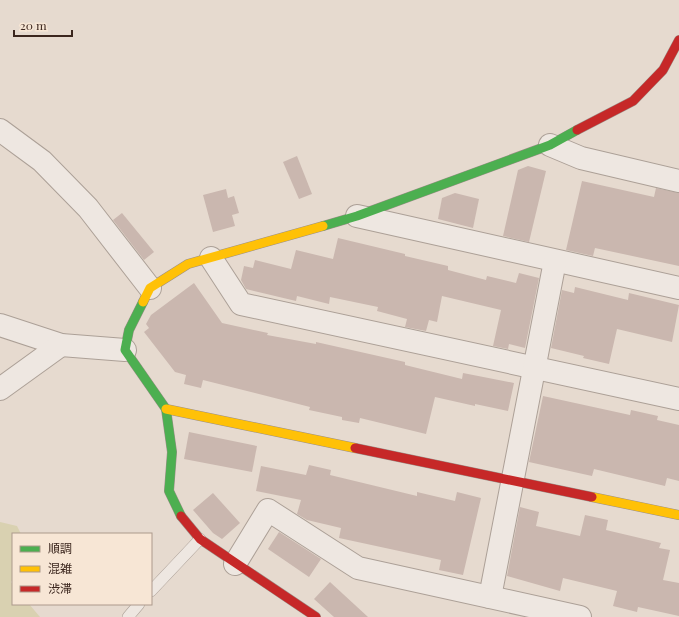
<svg xmlns="http://www.w3.org/2000/svg" width="679" height="617" viewBox="0 0 679 617" font-family="'Playfair Display','Noto Sans JP',serif">
	<style>
		.green { fill: #d9d1b1 }
		.building { fill: #cab7af }
		.lines { fill: none; stroke-linecap: round; stroke-linejoin: round }
		.lane-casing { stroke: #aca097; stroke-width: 12 }
		.street-casing { stroke: #aca097; stroke-width: 24 }
		.fast-casing { stroke: #9b8f88; stroke-width: 10 }
		.slow-casing { stroke: #9b8f88; stroke-width: 10 }
		.jam-casing { stroke: #9b8f88; stroke-width: 10 }
		.lane { stroke: #eee7e1; stroke-width: 11 }
		.street { stroke: #eee7e1; stroke-width: 22 }
		.fast { stroke: #4caf50; stroke-width: 9 }
		.slow { stroke: #ffc107; stroke-width: 9 }
		.jam { stroke: #c62828; stroke-width: 9 }
	</style>
	<rect width="100%" height="100%" fill="#e6dacf"/>
	<polygon class="green" points="0,522 17,526 21,534 13,534 13,579 11,582 13,585 13,604 29,604 40,617 0,617"/>
	<g class="building">
		<polygon points="297,156 312,194 299,199 283,162"/>
		<polygon points="528,166 546,171 529,242 503,236 518,170"/>
		<polygon points="582,181 654,197 656,188 679,193 679,266 595,248 593,256 566,250"/>
		<polygon points="226,189 228,198 234,196 239,213 232,215 235,226 213,232 203,195"/>
		<polygon points="455,193 479,199 473,228 438,219 442,198"/>
		<polygon points="122,213 154,252 144,260 113,220"/>
		<polygon points="338,238 405,254 405,256 448,266 448,270 486,280 487,276 516,283 519,273 539,278 525,348 509,344 508,349 493,346 501,310 442,296 437,322 429,320 426,331 405,327 407,319 377,311 378,307 330,297 329,304 297,296 296,301 246,289 241,280 244,266 253,268 255,260 291,269 296,250 333,259"/>
		<polygon points="194,283 222,323 268,333 267,335 316,344 316,342 405,362 405,365 462,379 463,373 514,383 508,411 475,404 475,406 435,397 426,434 360,418 359,423 342,420 342,417 309,410 310,407 203,380 201,388 184,384 186,375 175,372 144,332 149,328 146,324 151,315"/>
		<polygon points="575,287 628,300 629,293 679,305 672,342 617,329 609,364 583,358 584,356 551,348 562,290 574,293"/>
		<polygon points="543,396 630,415 631,410 658,416 657,420 679,425 679,481 667,478 665,486 594,469 592,476 529,462"/>
		<polygon points="189,432 257,446 252,472 184,459"/>
		<polygon points="309,465 331,470 330,475 417,496 417,492 455,501 457,492 481,498 463,575 439,570 441,560 339,538 341,528 307,520 297,514 301,500 256,491 261,466 306,475"/>
		<polygon points="213,493 240,523 222,539 213,533 193,510"/>
		<polygon points="520,507 539,512 536,526 580,536 585,515 608,520 606,530 661,543 659,548 670,550 663,580 679,583 679,616 638,607 637,612 613,606 617,591 563,578 560,591 507,576"/>
		<polygon points="279,532 321,559 309,577 268,549"/>
		<polygon points="330,582 368,617 334,617 314,599"/>
	</g>
	<g class="lines">
		<defs>
			<g id="lane">
				<polyline points="151,591 200,539"/>
				<polyline points="128,617 139,604"/>
			</g>
			<g id="street">
				<polyline points="0,130 42,161 88,208 150,288"/>
				<polyline points="550,145 581,158 679,181"/>
				<polyline points="357,216 679,288"/>
				<polyline points="211,258 241,304 679,399"/>
				<polyline points="0,325 61,345 125,350"/>
				<polyline points="0,389 61,345"/>
				<polyline points="235,564 268,510 358,568 580,617"/>
				<polyline points="490,597 555,261"/>
			</g>
			<g id="fast">
				<polyline points="323,226 357,216 550,145 577,130"/>
				<polyline points="143,302 129,330 125,350 166,409 172,452 169,491 181,516"/>
			</g>
			<g id="slow">
				<polyline points="143,302 150,288 188,264 323,226"/>
				<polyline points="166,409 355,448"/>
				<polyline points="592,497 679,515"/>
			</g>
			<g id="jam">
				<polyline points="577,130 633,101 663,70 679,40"/>
				<polyline points="355,448 592,497"/>
				<polyline points="181,516 200,539 316,617"/>
			</g>
		</defs>
		<use href="#lane" class="lane-casing"/>
		<use href="#street" class="street-casing"/>
		<use href="#fast" class="fast-casing"/>
		<use href="#slow" class="slow-casing"/>
		<use href="#jam" class="jam-casing"/>
		<use href="#lane" class="lane"/>
		<use href="#street" class="street"/>
		<use href="#fast" class="fast"/>
		<use href="#slow" class="slow"/>
		<use href="#jam" class="jam"/>
	</g>
	<rect x="12" y="533" width="140" height="72" fill="#f7e6d5" stroke="#ac998c"/>
	<rect x="20" y="546" width="20" height="6" fill="#4caf50" stroke="#ac998c"/>
	<text x="48" y="553" font-size="12" fill="#3b261e">順調</text>
	<rect x="20" y="566" width="20" height="6" fill="#ffc107" stroke="#ac998c"/>
	<text x="48" y="573" font-size="12" fill="#3b261e">混雑</text>
	<rect x="20" y="586" width="20" height="6" fill="#c62828" stroke="#ac998c"/>
	<text x="48" y="593" font-size="12" fill="#3b261e">渋滞</text>
	<path d="M14 30v6h58v-6" fill="none" stroke="#3b261e" stroke-width="2"/>
	<text x="20" y="30" font-size="12" fill="#3b261e" stroke="#f7e6d5" stroke-width="3" paint-order="stroke">20 m</text>
</svg>
